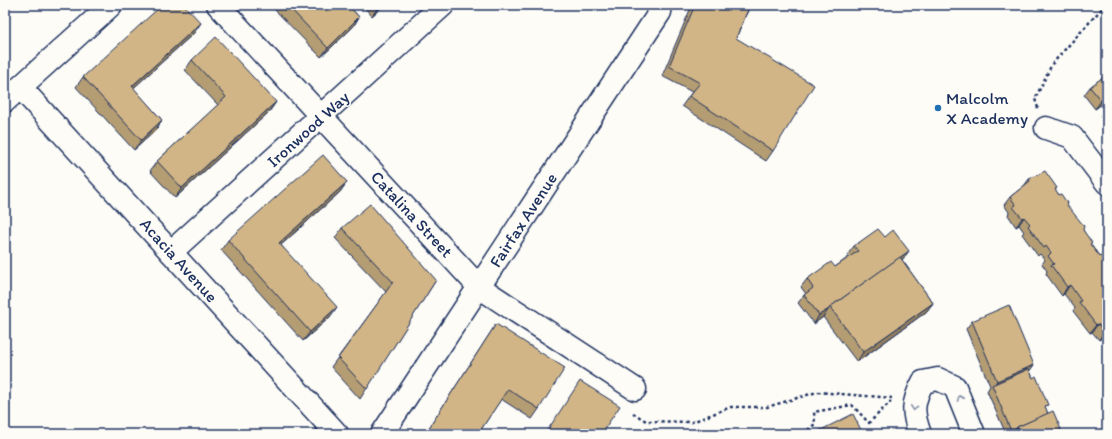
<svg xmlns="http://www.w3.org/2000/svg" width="1112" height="439" viewBox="0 0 1112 439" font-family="Itim,sans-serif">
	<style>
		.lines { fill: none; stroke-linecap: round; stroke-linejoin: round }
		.minor-casing { stroke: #1b2f5e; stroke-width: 25 }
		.path { stroke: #1b2f5e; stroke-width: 2.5; stroke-dasharray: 3 3; stroke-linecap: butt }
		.minor { stroke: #fdfcf7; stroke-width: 22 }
		.wall { fill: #b49c73; stroke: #1b2f5e }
		.shaded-wall { fill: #927f5e; stroke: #1b2f5e }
		.building { fill: #d1b586; stroke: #1b2f5e }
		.oneway { stroke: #8c96aa }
		.poi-dot { fill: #1f6fb2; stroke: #fdfcf7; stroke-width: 1.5 }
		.labels { text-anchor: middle; stroke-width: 3; stroke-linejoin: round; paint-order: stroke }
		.poi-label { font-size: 17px; fill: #1b2f5e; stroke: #fdfcf7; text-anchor: start }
		.street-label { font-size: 17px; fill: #1b2f5e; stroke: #fdfcf7 }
	</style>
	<rect width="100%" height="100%" fill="#fdfcf7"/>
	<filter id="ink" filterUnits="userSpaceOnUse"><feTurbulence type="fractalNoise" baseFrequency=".025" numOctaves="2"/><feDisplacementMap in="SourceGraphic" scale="8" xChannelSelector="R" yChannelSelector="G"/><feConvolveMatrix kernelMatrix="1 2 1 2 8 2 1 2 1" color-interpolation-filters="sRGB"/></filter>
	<g filter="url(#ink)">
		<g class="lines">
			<defs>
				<g id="minor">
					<polyline points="218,5 479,287 635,389"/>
					<polyline points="21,88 337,434"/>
					<polyline points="5,101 111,5"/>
					<polyline points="1046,128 1072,137 1107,183"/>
					<polyline points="171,252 443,5"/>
					<polyline points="382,434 660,12 661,5"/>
					<path d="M920 434C912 412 912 403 923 382L938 379 955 387 974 434"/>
				</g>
			</defs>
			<use href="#minor" class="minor-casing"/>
			<g class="path">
				<polyline points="1038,108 1035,99 1052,64 1105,5"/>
				<polyline points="633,413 646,421 692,422 731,407 767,407 817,392 892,398"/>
				<polyline points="803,434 815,424 814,412 852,405 869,423 891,401"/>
			</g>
			<use href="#minor" class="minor"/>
		</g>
		<g class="wall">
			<polygon points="270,5 348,5 359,17 353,27 321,57"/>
			<polygon points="362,5 384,5 372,16"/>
			<polygon points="692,5 793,5 791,8 750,6 736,38 773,151 766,161 682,106 692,92 662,76"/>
			<polygon points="194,33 133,88 162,120 156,130 134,150 76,87 83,77"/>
			<polygon points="192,60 276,102 269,112 175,198 150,171 157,161 218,105 185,70"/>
			<polygon points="1107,74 1107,102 1106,101 1095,109 1084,95 1090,87"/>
			<polygon points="1107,107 1107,125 1100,116"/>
			<polygon points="1029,179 1057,188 1055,190 1059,195 1067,203 1066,205 1083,230 1091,245 1100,257 1107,262 1107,334 1099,340 1092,332 1090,333 1073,311 1075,308 1064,294 1062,296 1046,274 1047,271 1042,264 1045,260 1040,254 1038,256 1022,234 1024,232 1019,225 1016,227 1008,215 1009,212 1004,205 1010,197 1024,186"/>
			<polygon points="347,182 340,192 281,245 330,317 303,341 221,250 228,240"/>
			<polygon points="342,228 436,280 360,399 331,367 386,292 335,238"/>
			<polygon points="854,246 903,259 902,260 933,303 926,312 857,362 823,317 814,324 798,303 804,295 806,294 801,287 807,279 835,267 850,256 848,254"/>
			<polygon points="972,321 1030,371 1048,414 1063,434 1006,434 987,391 990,386 966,329"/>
			<polygon points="496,324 539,409 532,419 501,399 478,434 425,434"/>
		</g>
		<g class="shaded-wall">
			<polygon points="381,5 384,5 372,16 379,6"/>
			<polygon points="748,5 793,5 791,8 747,6"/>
			<polygon points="359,17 353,27 321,57 328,48"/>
			<polygon points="201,23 194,33 125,96 132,86"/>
			<polygon points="1107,97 1107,100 1106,101 1095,109 1101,101"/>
			<polygon points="276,102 269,112 175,198 182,188"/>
			<polygon points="162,120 156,130 134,150 141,140"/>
			<polygon points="347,182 340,192 272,253 279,243"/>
			<polygon points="1024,217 1019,225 1016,227 1022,218"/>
			<polygon points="909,251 903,259 832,310 831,307"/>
			<polygon points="1070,285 1064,294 1062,296 1067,287"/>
			<polygon points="933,303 926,312 857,362 863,352"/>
			<polygon points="337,307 330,317 303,341 310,332"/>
			<polygon points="829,309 823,317 814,324 819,315"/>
			<polygon points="1098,324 1092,332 1090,333 1096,325"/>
			<polygon points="1107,330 1107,334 1099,340 1104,332"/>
			<polygon points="1034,365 1028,373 993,387 997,381"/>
			<polygon points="1016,429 1013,434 1009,434 1011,431"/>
		</g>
		<g class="building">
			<polygon points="162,5 184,5 201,23 132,86 162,120 141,140 83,77"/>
			<polygon points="287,5 348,5 359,17 328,48"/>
			<polygon points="695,5 750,5 736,38 814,85 773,151 689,96 700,83 669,66"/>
			<polygon points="216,37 276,102 182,188 157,161 226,97 192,60"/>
			<polygon points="1107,74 1107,97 1101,101 1090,87"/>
			<polygon points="323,155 347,182 279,243 337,307 310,332 228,240"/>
			<polygon points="1045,171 1057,188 1055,189 1059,195 1061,194 1067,203 1066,204 1084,226 1083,230 1092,243 1090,244 1100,257 1102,255 1107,262 1107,330 1104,332 1098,324 1096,325 1079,302 1081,301 1070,285 1067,287 1051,265 1054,264 1048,256 1051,253 1046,246 1044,248 1028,226 1030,224 1024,217 1022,218 1013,207 1016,205 1010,197 1030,181 1029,179"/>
			<polygon points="370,204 436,280 367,389 338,358 393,282 342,228"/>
			<polygon points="878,229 885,237 893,230 909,251 830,307 829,309 819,315 804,295 813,288 807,279 831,262 835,267 858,251 854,246"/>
			<polygon points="900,257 933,303 863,352 830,307"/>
			<polygon points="1009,305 1034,365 997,381 972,321"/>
			<polygon points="496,324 565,368 539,409 508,389 478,434 425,434"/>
			<polygon points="1029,369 1033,378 1036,376 1048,405 1045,406 1048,414 1017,427 1016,429 1011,431 992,385"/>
			<polygon points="580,381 620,406 601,434 545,434"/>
			<polygon points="1053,411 1063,434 1020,434 1017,427"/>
			<polygon points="853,414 863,434 813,434"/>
		</g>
		<defs><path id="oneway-chevron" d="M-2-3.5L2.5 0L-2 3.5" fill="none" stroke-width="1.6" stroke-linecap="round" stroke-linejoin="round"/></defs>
		<g class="oneway">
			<use href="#oneway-chevron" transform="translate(960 398) rotate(-112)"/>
			<use href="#oneway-chevron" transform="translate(914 408) rotate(94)"/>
		</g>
	</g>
	<circle class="poi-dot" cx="938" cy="108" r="4"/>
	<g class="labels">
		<g class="poi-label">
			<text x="946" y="104">Malcolm<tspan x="946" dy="20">X Academy</tspan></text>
		</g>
		<g class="street-label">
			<text transform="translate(308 129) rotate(-42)" y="6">Ironwood Way</text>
			<text transform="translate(412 214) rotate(47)" y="6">Catalina Street</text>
			<text transform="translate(523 220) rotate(-57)" y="6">Fairfax Avenue</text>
			<text transform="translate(179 260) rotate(48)" y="6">Acacia Avenue</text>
		</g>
	</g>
	<rect width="1112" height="439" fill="none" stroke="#fdfcf7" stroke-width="20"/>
	<rect x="10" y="10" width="1092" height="419" fill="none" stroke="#1b2f5e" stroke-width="1.5" filter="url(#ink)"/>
</svg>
